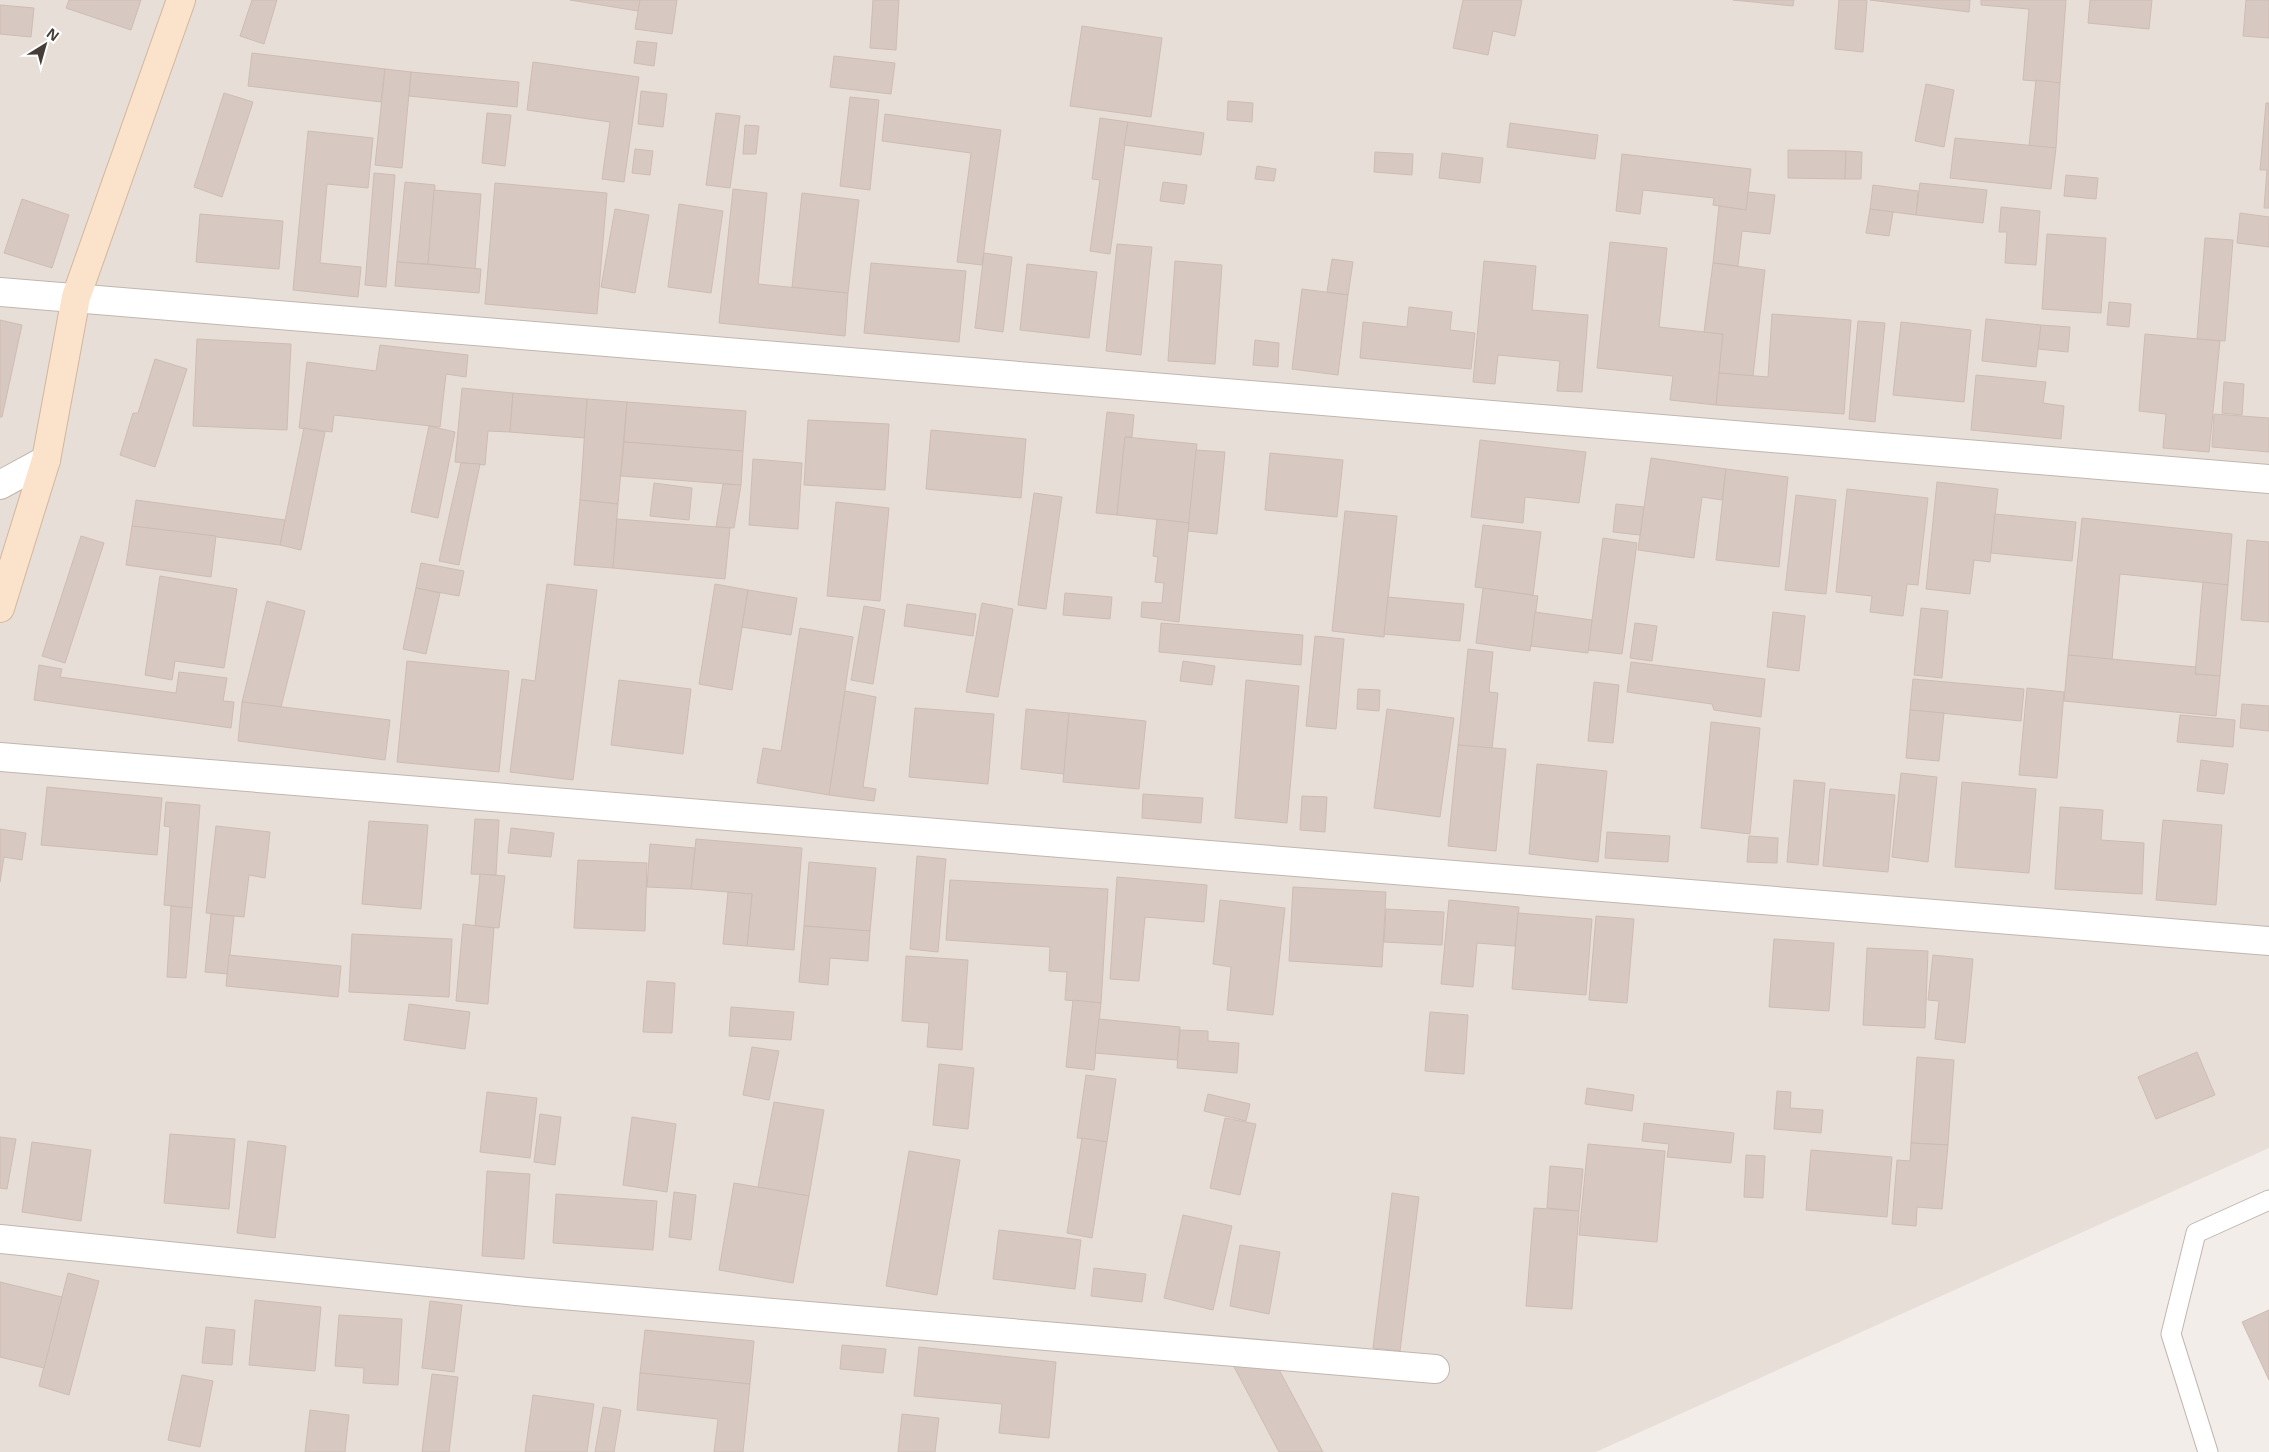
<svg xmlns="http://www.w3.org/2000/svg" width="2269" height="1452" viewBox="0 0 2269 1452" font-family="'Open Sans',sans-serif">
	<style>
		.residential { fill: #e7ded7 }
		.building { fill: #d7c9c2; stroke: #cebcb2 }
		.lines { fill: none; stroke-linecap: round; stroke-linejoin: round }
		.lane-casing { stroke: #c1b6af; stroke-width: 21 }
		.street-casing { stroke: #c1b6af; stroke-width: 30 }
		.secondary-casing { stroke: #d3b69e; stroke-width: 30 }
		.lane { stroke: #fff; stroke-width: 19 }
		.street { stroke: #fff; stroke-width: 28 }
		.secondary { stroke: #fbe2cb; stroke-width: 28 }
	</style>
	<rect width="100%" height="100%" fill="#f3ede9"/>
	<polygon class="residential" points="0,0 2269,0 2269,1148 1596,1452 0,1452"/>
	<g class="building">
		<polygon points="69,0 141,0 131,30 66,8"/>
		<polygon points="252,0 277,0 264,44 240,36"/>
		<polygon points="570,0 640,0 638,11"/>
		<polygon points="640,0 677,0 672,34 635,29"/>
		<polygon points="873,0 899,0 896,50 870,48"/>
		<polygon points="1463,0 1522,0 1515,36 1493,31 1488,55 1453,48"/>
		<polygon points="1733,0 1794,0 1793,6"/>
		<polygon points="1839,0 1867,0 1863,52 1835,49"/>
		<polygon points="1870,0 1970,0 1969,12"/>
		<polygon points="1981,0 2066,0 2060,83 2023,80 2029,9 1981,5"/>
		<polygon points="2090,0 2152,0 2149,29 2088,23"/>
		<polygon points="2246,0 2269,0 2269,38 2243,36"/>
		<polygon points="0,5 34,8 31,37 0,34"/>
		<polygon points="1082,26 1162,38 1151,117 1070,106"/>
		<polygon points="637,41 657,43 654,66 634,63"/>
		<polygon points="252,53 385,69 381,102 248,86"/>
		<polygon points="834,56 895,63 891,94 830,87"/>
		<polygon points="533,62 639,77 624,182 602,179 610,122 527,110"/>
		<polygon points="385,69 411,72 402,168 375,165"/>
		<polygon points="411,72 519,82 517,107 409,96"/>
		<polygon points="2036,80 2060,83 2056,148 2029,146"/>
		<polygon points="1926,84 1954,90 1944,147 1915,141"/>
		<polygon points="641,91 667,94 663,127 638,124"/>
		<polygon points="224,93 253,102 222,197 194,187"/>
		<polygon points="850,97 879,100 870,190 840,186"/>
		<polygon points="1228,101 1253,103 1252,122 1227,120"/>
		<polygon points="2266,103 2269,103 2269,208 2264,208 2267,170 2260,170"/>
		<polygon points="487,113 511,115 505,166 482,163"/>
		<polygon points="716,113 740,116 730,188 706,185"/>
		<polygon points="885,114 1001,130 982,265 957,262 971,153 882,141"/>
		<polygon points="1100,118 1128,122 1110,254 1090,251 1100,180 1092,179"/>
		<polygon points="1128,122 1204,133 1201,155 1124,145"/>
		<polygon points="1510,123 1598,135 1595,159 1507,147"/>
		<polygon points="745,125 759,126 756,154 743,154"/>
		<polygon points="308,131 373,138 368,188 327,184 320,263 361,267 358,297 293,290"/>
		<polygon points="1955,138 2056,148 2051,189 1950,178"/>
		<polygon points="635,149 653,151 650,175 632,173"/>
		<polygon points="1788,150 1846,151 1845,179 1788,178"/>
		<polygon points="1846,151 1862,152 1861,179 1845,179"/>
		<polygon points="1375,152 1413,154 1412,175 1374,172"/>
		<polygon points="1442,153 1483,158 1480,183 1439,178"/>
		<polygon points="1622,154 1751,169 1746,210 1713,205 1714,198 1643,190 1640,214 1616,211"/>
		<polygon points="1257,166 1276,169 1274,181 1255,179"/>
		<polygon points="374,173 395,175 386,287 365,285"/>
		<polygon points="2066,175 2098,178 2096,199 2064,196"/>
		<polygon points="405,182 435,185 428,264 397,262"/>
		<polygon points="1163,182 1187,185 1184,204 1160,201"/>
		<polygon points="495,183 607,193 597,314 485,304"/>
		<polygon points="1920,183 1987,190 1983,223 1916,215"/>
		<polygon points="1873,185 1918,191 1916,215 1870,209"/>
		<polygon points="733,189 767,193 758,284 848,293 845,336 719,323"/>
		<polygon points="434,190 481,194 475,269 428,264"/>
		<polygon points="1748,192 1775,195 1770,234 1742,231 1738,266 1713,263 1719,206 1746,210"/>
		<polygon points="802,193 859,200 848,293 792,287"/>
		<polygon points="22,199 69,215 52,268 4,253"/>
		<polygon points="679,204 723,211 711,293 668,287"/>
		<polygon points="2001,207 2040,211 2036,265 2005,263 2007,232 1999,232"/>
		<polygon points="615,209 649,215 635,293 601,287"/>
		<polygon points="1870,209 1893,212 1889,236 1866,233"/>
		<polygon points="2240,213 2269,217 2269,247 2237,243"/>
		<polygon points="200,214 283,221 279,269 196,262"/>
		<polygon points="2047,234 2106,238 2101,313 2042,309"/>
		<polygon points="2205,238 2233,240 2225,341 2197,339"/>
		<polygon points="1610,242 1667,248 1659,327 1723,334 1716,405 1670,400 1673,376 1597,368"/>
		<polygon points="1117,244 1152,247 1141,355 1106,351"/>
		<polygon points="984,253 1012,257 1003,332 975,328"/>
		<polygon points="1332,259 1353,262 1348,295 1327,292"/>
		<polygon points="1175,261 1222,265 1215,364 1168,361"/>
		<polygon points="1484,261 1536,266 1532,310 1588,315 1582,392 1557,391 1560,361 1498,355 1495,384 1473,382"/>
		<polygon points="397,262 481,269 479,293 395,286"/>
		<polygon points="871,263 966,271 959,342 864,333"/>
		<polygon points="1713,263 1765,270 1753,376 1719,373 1723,334 1704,332"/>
		<polygon points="1027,264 1097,272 1089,338 1020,330"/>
		<polygon points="1302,289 1348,295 1338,375 1292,369"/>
		<polygon points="2109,302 2131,304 2129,327 2107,325"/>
		<polygon points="1409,307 1452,312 1450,330 1475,333 1471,369 1360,358 1363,322 1407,327"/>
		<polygon points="1772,314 1851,320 1844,414 1716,405 1719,373 1768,377"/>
		<polygon points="1986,319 2041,325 2036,367 1982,361"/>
		<polygon points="0,320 22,325 2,417 0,417"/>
		<polygon points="1858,321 1885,323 1875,422 1849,419"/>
		<polygon points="1901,322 1971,330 1964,402 1893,395"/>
		<polygon points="2041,325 2070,327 2068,352 2038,349"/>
		<polygon points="2145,334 2220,341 2209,452 2163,448 2166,414 2139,411"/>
		<polygon points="197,339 291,344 287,430 193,426"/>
		<polygon points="1255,340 1279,343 1278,367 1253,365"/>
		<polygon points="380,345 468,355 466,377 446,374 440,427 334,415 332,432 299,428 307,362 376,371"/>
		<polygon points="155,359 187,369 155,467 120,455 133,413 138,413"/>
		<polygon points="1976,375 2046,382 2043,403 2064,406 2061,439 1971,430"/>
		<polygon points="2224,382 2244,384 2242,415 2222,413"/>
		<polygon points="462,388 513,393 510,432 488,431 485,465 455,462"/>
		<polygon points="513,393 587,399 585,438 510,432"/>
		<polygon points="587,399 627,402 618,504 580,500"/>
		<polygon points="627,402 746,411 743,451 624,442"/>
		<polygon points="1107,412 1134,415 1132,437 1125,437 1117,515 1096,513"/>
		<polygon points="2214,414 2269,418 2269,452 2212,447"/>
		<polygon points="808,420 889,424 885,490 804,485"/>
		<polygon points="429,426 455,432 438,518 411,512"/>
		<polygon points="304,428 325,432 301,550 280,545"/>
		<polygon points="931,430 1026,439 1021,498 926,489"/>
		<polygon points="1125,437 1197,444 1189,523 1117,515"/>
		<polygon points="1480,440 1586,452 1579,503 1525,497 1523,523 1471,517"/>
		<polygon points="624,442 743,451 741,485 621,476"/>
		<polygon points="1196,450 1225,452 1217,534 1188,531"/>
		<polygon points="1270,453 1343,460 1337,517 1265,510"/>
		<polygon points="1651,458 1726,469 1722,500 1702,497 1694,558 1638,550"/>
		<polygon points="753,459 802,463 798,529 749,525"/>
		<polygon points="461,463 480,464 459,565 439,561"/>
		<polygon points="1726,469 1788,477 1779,567 1716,560"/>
		<polygon points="1937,482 1998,489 1990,562 1974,560 1970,594 1926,589"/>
		<polygon points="654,483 692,488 689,520 650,516"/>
		<polygon points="723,484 741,485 734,528 716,527"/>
		<polygon points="1847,489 1928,498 1918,585 1907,584 1903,616 1870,612 1872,596 1836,592"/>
		<polygon points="1034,493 1062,497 1046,609 1018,605"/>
		<polygon points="1796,495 1836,500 1826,594 1785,590"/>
		<polygon points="136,500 285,520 280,545 132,526"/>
		<polygon points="580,500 618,504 613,568 574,565"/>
		<polygon points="836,502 889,508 880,601 827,596"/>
		<polygon points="1616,504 1644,507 1640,535 1613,532"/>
		<polygon points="1345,511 1397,516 1384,637 1332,631"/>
		<polygon points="1995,514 2076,522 2072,561 1991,553"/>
		<polygon points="2082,518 2232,534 2228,585 2120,574 2112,660 2068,655"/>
		<polygon points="617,519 730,528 725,579 613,568"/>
		<polygon points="1157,519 1189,523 1179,622 1141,617 1142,602 1162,603 1164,583 1155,582 1158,557 1153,556"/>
		<polygon points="1483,525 1541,532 1533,595 1475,587"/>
		<polygon points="132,526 216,536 211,577 126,565"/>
		<polygon points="81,536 104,543 65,663 42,656"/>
		<polygon points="1603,538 1637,543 1622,654 1588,650"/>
		<polygon points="2247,540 2269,542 2269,622 2241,620"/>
		<polygon points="421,563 464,571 459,596 416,588"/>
		<polygon points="160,576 237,589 224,668 175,661 172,680 145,675"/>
		<polygon points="2203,582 2228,585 2220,676 2195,674"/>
		<polygon points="547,584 597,590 573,780 510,772 522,679 535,681"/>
		<polygon points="715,584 748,590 732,690 699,684"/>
		<polygon points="416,588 440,593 426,654 403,649"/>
		<polygon points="1483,588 1538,596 1530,651 1476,643"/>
		<polygon points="748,590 797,598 791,635 742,627"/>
		<polygon points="1065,593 1112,597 1110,619 1063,615"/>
		<polygon points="1388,597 1464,604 1460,641 1384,634"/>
		<polygon points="267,601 305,611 281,707 242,702"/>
		<polygon points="982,603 1013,609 998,697 966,692"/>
		<polygon points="907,604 976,614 973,636 904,626"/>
		<polygon points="864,606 885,610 873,684 851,680"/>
		<polygon points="1921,608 1948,611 1942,678 1914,675"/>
		<polygon points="1535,612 1592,620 1588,653 1531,646"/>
		<polygon points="1773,612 1805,616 1799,671 1767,667"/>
		<polygon points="1161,623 1303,635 1301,665 1159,652"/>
		<polygon points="1635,623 1657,626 1652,661 1630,658"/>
		<polygon points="800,628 853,637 829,795 757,783 763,748 781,751"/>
		<polygon points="1315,636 1344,639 1336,729 1306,726"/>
		<polygon points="1468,649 1493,652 1489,692 1498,693 1492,749 1458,745"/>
		<polygon points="2068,655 2196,667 2195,674 2220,676 2216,716 2064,701"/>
		<polygon points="407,661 509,671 499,772 397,762"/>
		<polygon points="1183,661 1215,666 1212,685 1180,681"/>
		<polygon points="1631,662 1765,679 1761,717 1714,710 1712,704 1627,692"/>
		<polygon points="39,665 62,669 60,677 176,693 179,672 227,678 223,701 234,702 231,728 34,700"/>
		<polygon points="1913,679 2024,689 2021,721 1910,710"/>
		<polygon points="619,680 691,689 683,754 611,745"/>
		<polygon points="1246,680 1299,686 1287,823 1235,818"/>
		<polygon points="1594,682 1619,685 1613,743 1588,741"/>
		<polygon points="2027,688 2064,692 2057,778 2019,775"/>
		<polygon points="1358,689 1380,690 1379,711 1357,709"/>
		<polygon points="845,691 876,697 863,787 876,789 874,801 829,795"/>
		<polygon points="242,702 390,720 385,760 238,741"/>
		<polygon points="2242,704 2269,706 2269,731 2240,728"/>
		<polygon points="915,708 994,714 988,784 909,777"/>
		<polygon points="1026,709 1069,713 1064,774 1021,769"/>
		<polygon points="1387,709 1454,718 1440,817 1374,808"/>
		<polygon points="1910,710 1944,713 1939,761 1906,758"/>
		<polygon points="1069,713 1146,721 1139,789 1063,782"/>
		<polygon points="2180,715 2235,720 2233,747 2177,742"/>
		<polygon points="1711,722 1760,728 1750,834 1701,828"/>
		<polygon points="1458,745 1506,749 1496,851 1448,846"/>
		<polygon points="2201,760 2228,764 2224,794 2197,791"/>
		<polygon points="1537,764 1607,771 1598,862 1529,854"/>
		<polygon points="1901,773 1937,777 1928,862 1892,857"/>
		<polygon points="1794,780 1825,783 1818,865 1787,862"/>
		<polygon points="1962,782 2036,789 2029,873 1955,867"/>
		<polygon points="47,787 162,798 157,855 41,845"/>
		<polygon points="1830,789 1895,795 1888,872 1823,866"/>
		<polygon points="1143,794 1203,798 1201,823 1142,818"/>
		<polygon points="1302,796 1327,797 1325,832 1300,830"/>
		<polygon points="166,802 200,805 192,908 164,905 170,827 164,826"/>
		<polygon points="2060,807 2103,810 2101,840 2144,843 2142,894 2055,889"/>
		<polygon points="475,819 499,820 496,875 471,874"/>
		<polygon points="2163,820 2222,825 2216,905 2156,900"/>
		<polygon points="369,821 428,825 421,909 362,904"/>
		<polygon points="216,826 270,832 265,878 249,875 244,917 206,913"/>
		<polygon points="511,828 554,833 551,857 508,853"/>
		<polygon points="0,829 26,833 22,860 4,857 0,882"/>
		<polygon points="1607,832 1670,836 1668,862 1605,858"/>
		<polygon points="1749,836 1778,838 1777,863 1747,862"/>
		<polygon points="696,839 802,848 794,950 747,946 752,894 691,889"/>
		<polygon points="650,844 695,848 691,889 647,887"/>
		<polygon points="917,856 946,859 938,952 910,949"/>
		<polygon points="578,860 647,863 645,931 574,928"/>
		<polygon points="809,862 876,868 870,931 804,926"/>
		<polygon points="480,874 505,876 499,928 475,926"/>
		<polygon points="1117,877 1207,885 1204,922 1145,917 1139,981 1110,979"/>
		<polygon points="950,880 1108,889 1101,1003 1065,1000 1067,972 1049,971 1050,947 946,940"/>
		<polygon points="1293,887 1386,892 1382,967 1289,961"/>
		<polygon points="728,892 752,894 747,946 723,944"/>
		<polygon points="1220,900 1285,908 1273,1015 1227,1010 1231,967 1213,964"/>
		<polygon points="1449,900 1519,907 1515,946 1477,943 1473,987 1441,984"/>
		<polygon points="171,906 192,908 186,978 167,977"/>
		<polygon points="1386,909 1444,912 1442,945 1384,942"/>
		<polygon points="1518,913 1592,919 1586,995 1512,989"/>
		<polygon points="211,914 234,916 228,974 205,972"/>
		<polygon points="1596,916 1634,919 1627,1003 1589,1000"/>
		<polygon points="463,924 494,928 488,1004 456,1001"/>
		<polygon points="804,926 870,931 868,961 830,958 828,985 799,982"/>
		<polygon points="352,934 452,939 449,997 349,992"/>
		<polygon points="1774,939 1834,943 1829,1011 1769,1007"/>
		<polygon points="1867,948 1928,951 1925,1028 1863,1025"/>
		<polygon points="229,955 341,966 338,997 226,986"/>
		<polygon points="1933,955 1973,959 1965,1043 1935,1039 1939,1001 1928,1000"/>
		<polygon points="906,956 968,960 962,1050 927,1047 929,1023 902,1021"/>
		<polygon points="647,981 675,983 672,1033 643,1032"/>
		<polygon points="1073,1000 1101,1003 1094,1070 1066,1067"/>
		<polygon points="409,1004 470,1012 465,1049 404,1040"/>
		<polygon points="731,1007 794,1012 791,1040 729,1036"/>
		<polygon points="1430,1012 1468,1015 1464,1074 1425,1071"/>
		<polygon points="1099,1019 1180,1027 1177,1060 1095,1053"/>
		<polygon points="1180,1030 1208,1031 1208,1041 1239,1043 1237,1073 1177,1068"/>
		<polygon points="752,1047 779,1051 769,1100 743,1095"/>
		<polygon points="2197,1052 2215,1095 2156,1119 2138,1077"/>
		<polygon points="1917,1057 1954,1060 1948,1145 1911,1143"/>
		<polygon points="939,1064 974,1068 968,1129 933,1125"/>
		<polygon points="1086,1075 1116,1079 1107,1142 1077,1138"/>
		<polygon points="1587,1088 1634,1095 1632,1111 1585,1104"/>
		<polygon points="1777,1091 1791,1092 1790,1108 1823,1110 1821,1133 1774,1129"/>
		<polygon points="487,1092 537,1098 530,1158 480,1152"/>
		<polygon points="1208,1094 1250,1104 1246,1121 1204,1111"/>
		<polygon points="774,1102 824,1110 809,1196 758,1187"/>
		<polygon points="540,1114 561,1117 555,1165 534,1162"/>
		<polygon points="632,1117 676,1124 667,1192 623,1185"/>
		<polygon points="1225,1118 1256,1124 1240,1195 1210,1188"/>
		<polygon points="1644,1123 1734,1133 1731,1163 1667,1157 1669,1144 1642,1141"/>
		<polygon points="170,1134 235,1139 229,1209 164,1203"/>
		<polygon points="0,1137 16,1139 7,1189 0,1188"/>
		<polygon points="1082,1138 1107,1142 1092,1238 1067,1233"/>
		<polygon points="248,1141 286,1146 275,1238 237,1233"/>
		<polygon points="32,1142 91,1150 81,1221 22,1212"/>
		<polygon points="1911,1143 1948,1145 1942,1209 1917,1207 1916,1226 1892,1224 1897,1160 1910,1161"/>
		<polygon points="1588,1144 1665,1151 1657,1242 1579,1235"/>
		<polygon points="1811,1150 1892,1157 1887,1217 1806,1210"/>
		<polygon points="909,1151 960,1160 937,1295 886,1286"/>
		<polygon points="1746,1155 1765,1156 1763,1198 1744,1197"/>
		<polygon points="1550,1166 1583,1169 1579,1211 1547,1208"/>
		<polygon points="487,1171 530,1174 524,1259 482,1256"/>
		<polygon points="734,1183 809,1196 793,1283 719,1270"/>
		<polygon points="674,1192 696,1195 691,1240 669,1237"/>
		<polygon points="1392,1193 1419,1197 1400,1351 1373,1348"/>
		<polygon points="556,1194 657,1201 653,1250 553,1243"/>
		<polygon points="1534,1208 1579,1211 1572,1309 1526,1306"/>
		<polygon points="1183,1215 1232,1226 1213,1310 1164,1298"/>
		<polygon points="999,1230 1081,1240 1075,1289 993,1279"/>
		<polygon points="1240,1245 1280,1252 1269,1314 1230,1306"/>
		<polygon points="1094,1268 1146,1274 1142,1302 1091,1296"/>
		<polygon points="68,1273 99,1281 69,1395 39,1386"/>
		<polygon points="0,1282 62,1297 44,1368 0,1357"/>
		<polygon points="255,1300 321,1307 315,1371 249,1365"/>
		<polygon points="430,1301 462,1305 454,1372 422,1368"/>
		<polygon points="2269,1310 2269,1380 2242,1322"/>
		<polygon points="339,1315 402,1319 398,1385 363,1383 364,1368 335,1366"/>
		<polygon points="206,1327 235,1330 232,1365 202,1363"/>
		<polygon points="645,1330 754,1341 750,1384 640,1373"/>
		<polygon points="842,1345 886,1349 883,1373 840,1369"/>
		<polygon points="919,1347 1056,1362 1049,1438 999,1433 1002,1404 914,1396"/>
		<polygon points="1232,1363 1276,1364 1323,1452 1279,1452"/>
		<polygon points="640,1373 750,1384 743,1452 714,1452 718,1419 637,1410"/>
		<polygon points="432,1374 458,1377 449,1452 422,1452"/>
		<polygon points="182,1375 213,1381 200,1447 168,1440"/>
		<polygon points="533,1395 594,1404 587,1452 525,1452"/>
		<polygon points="603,1407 621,1410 614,1452 595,1452"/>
		<polygon points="310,1410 349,1415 345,1452 305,1452"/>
		<polygon points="902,1414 939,1418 935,1452 898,1452"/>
	</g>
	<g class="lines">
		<defs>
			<polyline id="lane" points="2208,1452 2171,1334 2196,1233 2269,1200"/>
			<g id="street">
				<polyline points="0,292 2269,479"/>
				<polyline points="0,485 46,460"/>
				<polyline points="0,757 2269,941"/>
				<polyline points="0,1239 527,1292 1435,1369"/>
			</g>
			<polyline id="secondary" points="0,608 46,460 76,297 181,0"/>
		</defs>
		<use href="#lane" class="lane-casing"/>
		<use href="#street" class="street-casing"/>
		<use href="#secondary" class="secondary-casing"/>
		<use href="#lane" class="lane"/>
		<use href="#street" class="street"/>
		<use href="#secondary" class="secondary"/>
	</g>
	<g transform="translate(45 45) rotate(37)" stroke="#ffffff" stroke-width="4" paint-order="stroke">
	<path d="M0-4L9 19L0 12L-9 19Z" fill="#463d38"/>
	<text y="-8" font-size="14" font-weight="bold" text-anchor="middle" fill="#463d38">N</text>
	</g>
</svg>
